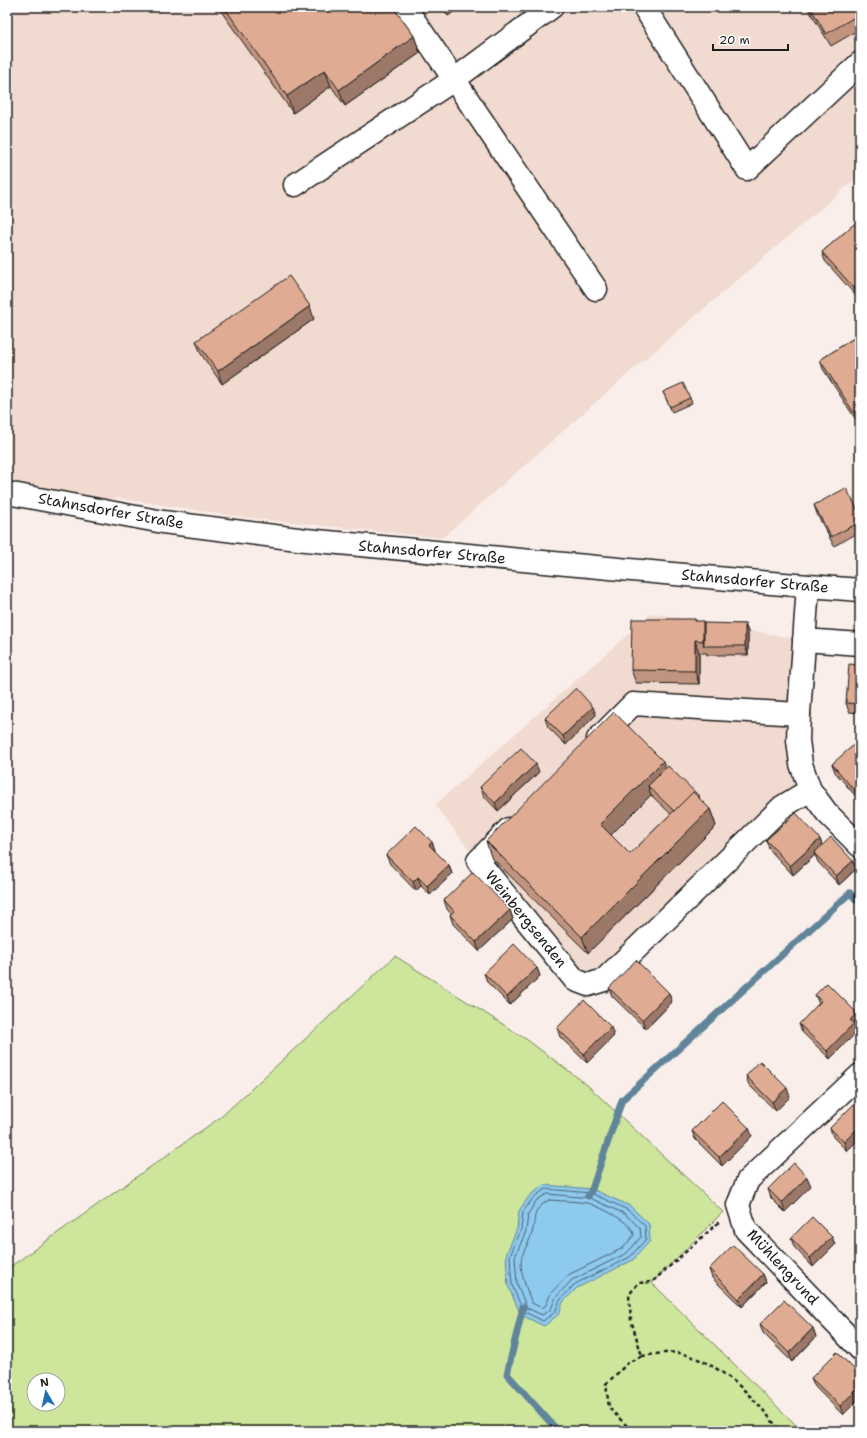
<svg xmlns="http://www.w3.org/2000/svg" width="867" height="1438" viewBox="0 0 867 1438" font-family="'Shantell Sans',sans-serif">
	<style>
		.built { fill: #f1dacf }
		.green { fill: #cde69c; stroke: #74815c; fill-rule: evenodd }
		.water { fill: #8ec9ee; stroke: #60849a }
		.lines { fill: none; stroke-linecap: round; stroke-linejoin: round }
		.shore { stroke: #4a6170; stroke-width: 1 }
		.stream { stroke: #60849a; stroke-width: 7 }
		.minor-casing { stroke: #1c1c1c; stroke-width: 25 }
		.path { stroke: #1c1c1c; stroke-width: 2.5; stroke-dasharray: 4 3; stroke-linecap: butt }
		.minor { stroke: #fff; stroke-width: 22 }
		.wall { fill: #c0947e; stroke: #1c1c1c; fill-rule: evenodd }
		.shaded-wall { fill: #9c7867; stroke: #1c1c1c }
		.building { fill: #dfac93; stroke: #1c1c1c }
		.labels { text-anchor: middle; stroke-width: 3; stroke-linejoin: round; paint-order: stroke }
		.street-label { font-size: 15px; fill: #1c1c1c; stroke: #fff }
	</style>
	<rect width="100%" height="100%" fill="#f9eee9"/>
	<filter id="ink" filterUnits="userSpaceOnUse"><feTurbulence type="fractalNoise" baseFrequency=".025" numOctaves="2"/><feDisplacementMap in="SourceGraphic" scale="8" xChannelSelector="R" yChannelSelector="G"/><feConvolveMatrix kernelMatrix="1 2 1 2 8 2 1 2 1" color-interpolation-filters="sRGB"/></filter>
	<g filter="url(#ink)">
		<g class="built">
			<polygon points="7,7 860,7 860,175 630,372 442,538 248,518 117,498 84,507 7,493"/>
			<polygon points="652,613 804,640 810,790 588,985 478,861 435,805"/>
		</g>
		<path class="green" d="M395 956 526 1039 586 1084 723 1212 652 1283 802 1431H7V1269L222 1116ZM34 1380H58V1404H34Z"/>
		<polygon class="water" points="545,1185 592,1189 630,1206 649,1224 650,1241 633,1260 577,1288 563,1302 559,1314 544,1326 521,1315 508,1286 506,1255 517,1229 519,1211 530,1195"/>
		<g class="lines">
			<g class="shore">
				<polygon points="546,1189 591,1193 628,1210 645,1226 646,1239 630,1257 575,1284 560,1300 555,1312 543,1321 523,1311 512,1285 510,1256 521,1230 523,1212 533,1198"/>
				<polygon points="547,1194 590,1198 625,1214 640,1228 641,1237 627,1253 572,1280 556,1297 551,1309 542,1315 527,1308 517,1284 515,1257 526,1231 528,1214 536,1201"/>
				<path d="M549 1200C561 1201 574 1201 587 1203 597 1205 634 1223 634 1235L623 1248 568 1275 551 1293 546 1305 542 1308 532 1303C527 1291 518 1269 522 1256 525 1248 530 1241 532 1233 537 1217 530 1211 549 1200Z"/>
			</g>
			<g class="stream">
				<polyline points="588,1196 592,1189 622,1100 850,893 860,904"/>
				<polyline points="523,1307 507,1374 558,1431"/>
			</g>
			<defs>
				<g id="minor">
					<polyline points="405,7 596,289"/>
					<polyline points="644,7 747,169 860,63"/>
					<polyline points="295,185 455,79 552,7"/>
					<polyline points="7,493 163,522 306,540 771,583 860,590"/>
					<polyline points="808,586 799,714 798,740 801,764 810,790 827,813 860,846"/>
					<polyline points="804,640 860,644"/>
					<polyline points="598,739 633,704 799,714"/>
					<polyline points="509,829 478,861 575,980 588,985 604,980 782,807 810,790"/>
					<polyline points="860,1075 748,1180 738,1205 746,1230 860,1349"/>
				</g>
			</defs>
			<use href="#minor" class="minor-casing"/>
			<g class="path">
				<path d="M642 1356C652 1355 670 1351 679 1353 721 1362 755 1398 780 1431"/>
				<polyline points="632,1431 609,1408 606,1384 629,1362 642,1356 631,1320 629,1295 638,1283 652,1282 719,1222"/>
			</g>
			<use href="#minor" class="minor"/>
		</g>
		<g class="wall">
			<polygon points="218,7 393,7 414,36 420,53 345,106 331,86 293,113"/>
			<polygon points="442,7 460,7 448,16"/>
			<polygon points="807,7 856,7 860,14 860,29 831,46"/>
			<polygon points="860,219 857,297 825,261 822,252"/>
			<polygon points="314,319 222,384 201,354 196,341"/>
			<polygon points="860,334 860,426 823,369 820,360"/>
			<polygon points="663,392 690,398 692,403 672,412"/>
			<polygon points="814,505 860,514 860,532 834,546 817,514"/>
			<polygon points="695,619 696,621 704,625 745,624 748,632 748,655 707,655 707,653 699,653 699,684 636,683 631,670"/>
			<polygon points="860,665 860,713 849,712 846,703"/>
			<polygon points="596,715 566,745 548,727 545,718"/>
			<polygon points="860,746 860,798 858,799 835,772 832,764"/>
			<path d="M666 768 699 796 700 800 710 809 716 826 588 953 491 857 486 841ZM651 795 671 814 630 854 611 835Z"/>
			<polygon points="539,772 498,811 484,796 480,787"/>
			<polygon points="820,839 822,846 853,861 856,869 839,885 818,862 815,855 793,875 769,849 766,840"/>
			<polygon points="432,842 435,850 435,851 449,865 452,874 430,895 421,886 416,891 390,864 386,855"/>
			<polygon points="444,900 510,910 513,919 479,951 453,924 450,915 451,914 447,909"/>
			<polygon points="537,968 540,976 510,1005 487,982 484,973"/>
			<polygon points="860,973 860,984 857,982 856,977"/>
			<polygon points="609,988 672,1002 646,1029 612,996"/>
			<polygon points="815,995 857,1013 860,1020 860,1022 855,1027 857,1032 830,1059 802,1032 799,1024 819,1004"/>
			<polygon points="557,1028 614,1036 587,1063 560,1037"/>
			<polygon points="746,1076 790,1097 776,1111 749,1085"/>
			<polygon points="860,1103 847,1151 833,1137 830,1128"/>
			<polygon points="692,1131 752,1136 722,1166 695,1139"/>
			<polygon points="811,1186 785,1212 771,1198 768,1189"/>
			<polygon points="832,1237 835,1245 813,1267 794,1247 791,1238"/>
			<polygon points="709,1269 763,1274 766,1282 742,1307 712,1278"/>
			<polygon points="760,1324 813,1328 816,1337 792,1362 763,1333"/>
			<polygon points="837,1352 843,1415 815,1387 811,1378"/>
		</g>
		<g class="shaded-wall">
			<polygon points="444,7 460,7 448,16"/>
			<polygon points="414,36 420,53 345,106 339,90"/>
			<polygon points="325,70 331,86 293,113 287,96"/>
			<polygon points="860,283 860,295 857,297 854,288"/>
			<polygon points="310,306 314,319 222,384 218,371"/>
			<polygon points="703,621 707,633 704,646 703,641"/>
			<polygon points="745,624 748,632 748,655 745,646"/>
			<polygon points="695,640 699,653 699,684 695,671"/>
			<polygon points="593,707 596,715 566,745 563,736"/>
			<polygon points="663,761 669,777 648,786 651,795 605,841 600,824"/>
			<polygon points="536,764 539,772 498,811 495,803"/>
			<polygon points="860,786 860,798 858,799 855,791"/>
			<polygon points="710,809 716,826 588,953 582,937"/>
			<polygon points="820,839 823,848 814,853 815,855 793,875 790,866"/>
			<polygon points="432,842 435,850 432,853 429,845"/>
			<polygon points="853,861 856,869 839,885 836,876"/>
			<polygon points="449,865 452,874 430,895 427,886"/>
			<polygon points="418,877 421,886 416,891 413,882"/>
			<polygon points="510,910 513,919 479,951 476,942"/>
			<polygon points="537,968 540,976 510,1005 507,997"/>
			<polygon points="669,993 672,1002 646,1029 642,1020"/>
			<polygon points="857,1013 860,1020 860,1022 855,1027 857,1032 830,1059 827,1051 850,1020"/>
			<polygon points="611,1027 614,1036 587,1063 584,1054"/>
			<polygon points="787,1088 790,1097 776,1111 772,1102"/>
			<polygon points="860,1126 860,1138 847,1151 844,1142"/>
			<polygon points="749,1128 752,1136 722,1166 719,1157"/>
			<polygon points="807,1177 811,1186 785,1212 782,1203"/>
			<polygon points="832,1237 835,1245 813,1267 810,1258"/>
			<polygon points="763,1274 766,1282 742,1307 739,1299"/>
			<polygon points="813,1328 816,1337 792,1362 789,1353"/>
			<polygon points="860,1386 860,1398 843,1415 840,1406"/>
		</g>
		<g class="building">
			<polygon points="224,7 393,7 414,36 339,90 325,70 287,96"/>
			<polygon points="810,7 856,7 860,14 826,34"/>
			<polygon points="860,219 860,283 854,288 822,252"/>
			<polygon points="289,276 310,306 218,371 196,341"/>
			<polygon points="860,334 860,422 820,360"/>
			<polygon points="683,383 690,398 670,407 663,392"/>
			<polygon points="846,488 860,514 860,522 831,537 814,505"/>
			<polygon points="632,619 695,619 695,621 703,621 703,641 695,640 695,671 631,670"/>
			<polygon points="704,623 745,624 745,646 704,646"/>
			<polygon points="849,664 860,665 860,704 846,703"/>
			<polygon points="576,688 593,707 563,736 545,718"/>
			<polygon points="614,712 663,761 600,824 630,854 693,792 710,809 582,937 486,841"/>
			<polygon points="857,742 860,746 860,786 855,791 832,764"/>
			<polygon points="521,748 536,764 495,803 480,787"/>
			<polygon points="668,766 699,796 698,797 693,792 674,811 648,786"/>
			<polygon points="796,813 820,839 790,866 766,840"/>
			<polygon points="416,826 432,842 429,845 449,865 427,886 418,877 413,882 386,855"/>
			<polygon points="831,837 853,861 836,876 814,853"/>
			<polygon points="473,872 510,910 476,942 450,915 454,911 444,900"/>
			<polygon points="514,944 537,968 507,997 484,973"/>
			<polygon points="636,960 669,993 642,1020 609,988"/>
			<polygon points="860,973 860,981 856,977"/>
			<polygon points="827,983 857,1013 850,1020 854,1023 827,1051 799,1024 821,1001 815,995"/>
			<polygon points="584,1000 611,1027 584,1054 557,1028"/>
			<polygon points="760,1061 787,1088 772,1102 746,1076"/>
			<polygon points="722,1101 749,1128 719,1157 692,1131"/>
			<polygon points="857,1101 860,1103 860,1126 844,1142 830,1128"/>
			<polygon points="794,1163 807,1177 782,1203 768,1189"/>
			<polygon points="812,1217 832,1237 810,1258 791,1238"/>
			<polygon points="733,1245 763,1274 739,1299 709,1269"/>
			<polygon points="784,1300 813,1328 789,1353 760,1324"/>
			<polygon points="837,1352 860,1375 860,1386 840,1406 811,1378"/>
		</g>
	</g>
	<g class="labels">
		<g class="street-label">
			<text transform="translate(111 511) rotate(10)" y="5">Stahnsdorfer Straße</text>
			<text transform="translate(432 552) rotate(5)" y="5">Stahnsdorfer Straße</text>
			<text transform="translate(755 581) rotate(5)" y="5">Stahnsdorfer Straße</text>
			<text transform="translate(526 919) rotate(51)" y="5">Weinbergsenden</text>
			<text transform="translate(783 1267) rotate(47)" y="5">Mühlengrund</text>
		</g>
	</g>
	<rect width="867" height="1438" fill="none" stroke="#fff" stroke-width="24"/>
	<rect x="12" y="12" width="843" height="1414" fill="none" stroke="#1c1c1c" stroke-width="1.5" filter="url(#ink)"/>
	<g transform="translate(46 1392) rotate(351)"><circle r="19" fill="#ffffff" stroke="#a4a4a4"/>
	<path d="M0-3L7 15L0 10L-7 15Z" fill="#1f6fb2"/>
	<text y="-6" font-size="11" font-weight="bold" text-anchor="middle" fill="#1c1c1c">N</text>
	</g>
	<path d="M713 44v6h75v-6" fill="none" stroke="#1c1c1c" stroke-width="2"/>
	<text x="719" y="44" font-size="12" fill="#1c1c1c" stroke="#ffffff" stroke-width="3" paint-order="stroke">20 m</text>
</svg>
